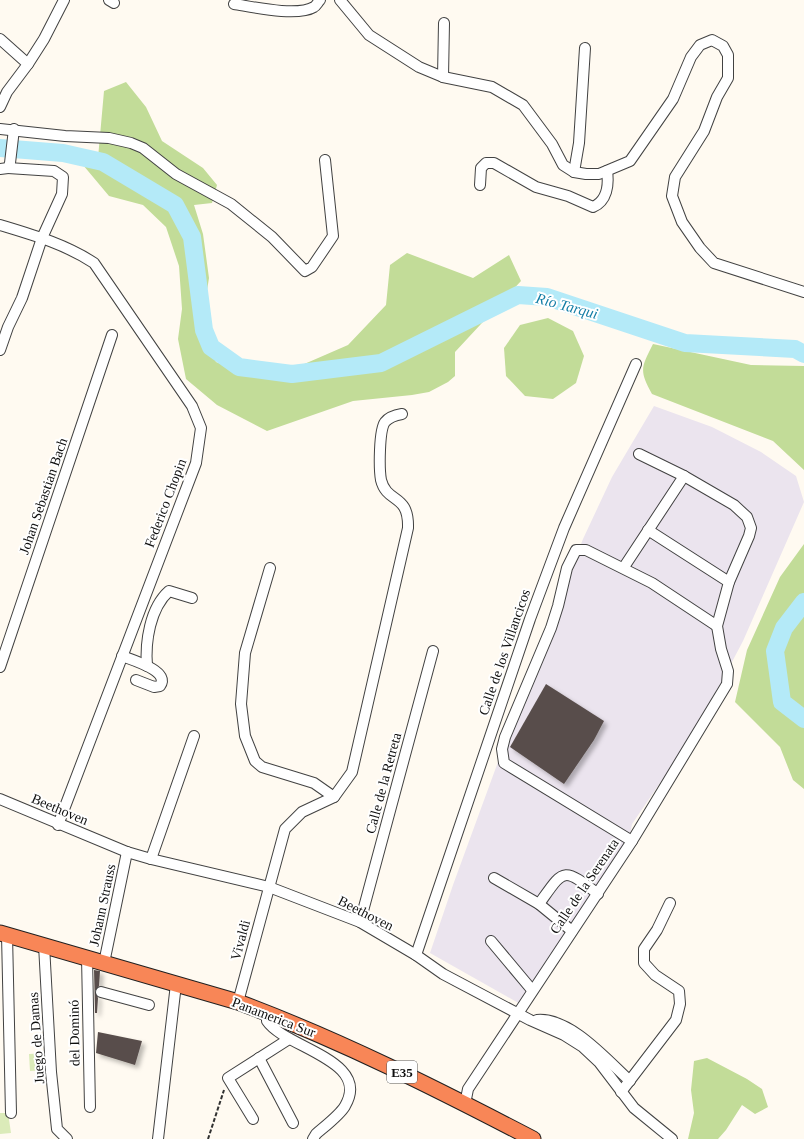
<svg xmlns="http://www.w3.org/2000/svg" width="804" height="1139" viewBox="0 0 804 1139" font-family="'Times New Roman',serif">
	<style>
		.industrial { fill: #ebe4ee }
		.green { fill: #dbebb9 }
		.forest { fill: #c2dc98 }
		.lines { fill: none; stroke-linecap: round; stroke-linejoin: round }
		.river { stroke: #b4eaf8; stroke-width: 18 }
		.building { fill: #584e4b; filter: url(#shadow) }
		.minor-casing { stroke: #424242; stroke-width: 12 }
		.highway-casing { stroke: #202020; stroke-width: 17 }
		.path { stroke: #313131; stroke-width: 2; stroke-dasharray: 4 2; stroke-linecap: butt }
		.minor { stroke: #fff; stroke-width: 10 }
		.highway { stroke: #f88657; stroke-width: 15 }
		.labels { text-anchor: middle; stroke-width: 4; stroke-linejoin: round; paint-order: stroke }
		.shield { fill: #fff; stroke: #575757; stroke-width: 1 }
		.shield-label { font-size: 13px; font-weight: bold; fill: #0f0f0f }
		.street-label { font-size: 14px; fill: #0f0f0f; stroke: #fff }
		.water-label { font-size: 15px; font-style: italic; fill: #147ea6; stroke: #fff }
	</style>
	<defs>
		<filter id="shadow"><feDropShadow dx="3.5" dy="3.5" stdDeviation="2" flood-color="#0004"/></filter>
	</defs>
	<rect width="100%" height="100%" fill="#fffaf1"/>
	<polygon class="industrial" points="654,406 712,427 761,452 796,476 804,502 743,641 713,698 673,764 632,824 626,858 522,1005 430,953 453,885 536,658 583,539 612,477"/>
	<g class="green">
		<polygon points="47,1053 48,1070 30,1071 29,1054"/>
		<polygon points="0,1113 8,1113 11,1133 0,1134"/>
	</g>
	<g class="forest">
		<polygon points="126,82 146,107 162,141 203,168 217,185 212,203 194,205 203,234 209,278 201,328 216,362 245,374 283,377 302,365 348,345 386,305 390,265 407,253 473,278 509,255 521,281 455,352 455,376 448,382 429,392 412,395 353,401 267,431 217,405 186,379 178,339 182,309 179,266 166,227 143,205 109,196 83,165 88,158 98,158 104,91"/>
		<polygon points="548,318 573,331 584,356 576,383 553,399 525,396 506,376 504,348 520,325"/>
		<path d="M653 344 751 365 804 366V470L773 441 652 394C639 370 641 368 653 344Z"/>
		<polygon points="804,544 804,789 793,780 780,747 735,702 747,650 780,577"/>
		<polygon points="707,1058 747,1079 762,1089 768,1107 755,1114 742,1105 726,1130 718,1139 688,1139 694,1113 691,1090 694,1061"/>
	</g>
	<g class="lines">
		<g class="river">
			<polyline points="0,148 63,153 103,162 175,205 192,237 204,330 211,347 239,367 292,374 381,363 518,295 547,297 685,343 795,349 804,354"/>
			<polyline points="804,602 784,628 775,651 782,702 804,719"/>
		</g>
	</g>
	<g class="building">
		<polygon points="546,684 604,721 594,740 564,784 510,747"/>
		<polygon points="94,970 100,971 99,986 95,991 98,998 97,1013 95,1013"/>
		<polygon points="98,1032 142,1041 135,1065 96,1053"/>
	</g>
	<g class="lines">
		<defs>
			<g id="minor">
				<polyline points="109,0 114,3"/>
				<polyline points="340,0 369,35 419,67 443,77 492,87 523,105 552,144 563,165 574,172 586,174 599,174 630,161 673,99 691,57 700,45 712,40 723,46 728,55 728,78 717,97 704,131 675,177 672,196 682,222 700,248 714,263 804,292"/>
				<path d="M234 4C253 7 297 17 314 7 316 6 318 2 320 0"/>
				<polyline points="0,39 28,64 7,92 0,107"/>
				<polyline points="28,64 44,39 64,0"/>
				<polyline points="443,77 444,23"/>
				<polyline points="0,129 65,136 109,138 131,143 143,148 176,174 231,204 272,237 305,271 312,267 333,236 325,160"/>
				<polyline points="0,169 8,168 10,163 14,129"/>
				<polyline points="574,172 579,143 585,48"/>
				<path d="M480 185 481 168 486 163H494L536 187 568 196 593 207C607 201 609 185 607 171"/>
				<path d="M0 225C33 235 65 244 94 263L192 406 201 428 196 463 58 825"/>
				<polyline points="0,350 8,327 22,298 42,238 62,194 63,177 54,171 8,168"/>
				<polyline points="648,530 729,582"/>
				<polyline points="624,567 684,476"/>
				<polyline points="270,568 245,653 241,704 245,736 255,761 262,767 314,783 334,797"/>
				<path d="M122 656C132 660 171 671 160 686L154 687 136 680"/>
				<path d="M147 666C145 642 150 608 169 591L192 598"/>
				<polyline points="0,667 112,335"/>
				<polyline points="0,799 127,852 151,859 269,887 360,922 416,955 443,974 530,1020 564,1035 583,1047 599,1062 634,1108 672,1139"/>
				<polyline points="632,841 504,763 502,749 505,737 551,628 558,606 567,568 576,550 586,550 652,583 717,626"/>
				<polyline points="151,859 194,736"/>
				<polyline points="494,878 539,904 572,931"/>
				<path d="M539 904C564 869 562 866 598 894"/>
				<polyline points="360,922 433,651"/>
				<polyline points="7,935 11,1113"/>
				<polyline points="491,941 532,990"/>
				<polyline points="44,945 51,1072 57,1129 67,1139"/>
				<polyline points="416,955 530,619 564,528 636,364"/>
				<polyline points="87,957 90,1107"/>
				<polyline points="104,963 127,852"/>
				<polyline points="101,992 149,1005"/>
				<path d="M238 1002 285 829 302 812 334 797 352 772 408 528C409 493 387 504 381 480 379 469 379 430 385 422 389 417 396 415 402 414"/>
				<path d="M268 1013 267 1021C285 1048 372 1060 345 1106 340 1115 324 1127 316 1134L313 1139"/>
				<path d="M537 1020C570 1017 607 1060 630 1081"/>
				<polyline points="259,1058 293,1123"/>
				<polyline points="621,1092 676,1020 680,1004 679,991 655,975 644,963 644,949 657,930 670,903"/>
				<polyline points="465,1104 468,1089 632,841 727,684 728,671 721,649 717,626 729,582 749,536 751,528 747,517 734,505 684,476 639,454"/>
				<polyline points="253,1119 228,1078 289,1039"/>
				<polyline points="158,1139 176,984"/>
			</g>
			<path id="highway" d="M0 933 238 1002C340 1040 437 1089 533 1139"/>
		</defs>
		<use href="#minor" class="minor-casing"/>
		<use href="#highway" class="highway-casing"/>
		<polyline class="path" points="208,1139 224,1090"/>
		<use href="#minor" class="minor"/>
		<use href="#highway" class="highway"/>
	</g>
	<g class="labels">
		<rect class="shield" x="387" y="1061" width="30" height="22" rx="3"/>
		<g class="shield-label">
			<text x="402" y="1077">E35</text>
		</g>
		<g class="street-label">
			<text transform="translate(43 496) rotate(-71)" y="5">Johan Sebastian Bach</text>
			<text transform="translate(165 503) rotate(-69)" y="5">Federico Chopin</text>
			<text transform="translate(504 652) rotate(-71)" y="5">Calle de los Villancicos</text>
			<text transform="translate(383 783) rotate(-75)" y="5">Calle de la Retreta</text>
			<text transform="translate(60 809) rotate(23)" y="5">Beethoven</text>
			<text transform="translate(584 886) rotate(-56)" y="5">Calle de la Serenata</text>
			<text transform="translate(102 905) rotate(-78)" y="5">Johann Strauss</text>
			<text transform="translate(366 913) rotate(27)" y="5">Beethoven</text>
			<text transform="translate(240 940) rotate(-75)" y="5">Vivaldi</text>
			<text transform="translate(274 1017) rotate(21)" y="5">Panamerica Sur</text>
			<text transform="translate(74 1033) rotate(-91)" y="5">del Dominó</text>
			<text transform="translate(36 1038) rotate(-94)" y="5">Juego de Damas</text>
		</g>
		<g class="water-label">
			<text transform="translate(567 306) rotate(15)" y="5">Río Tarqui</text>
		</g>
	</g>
</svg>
